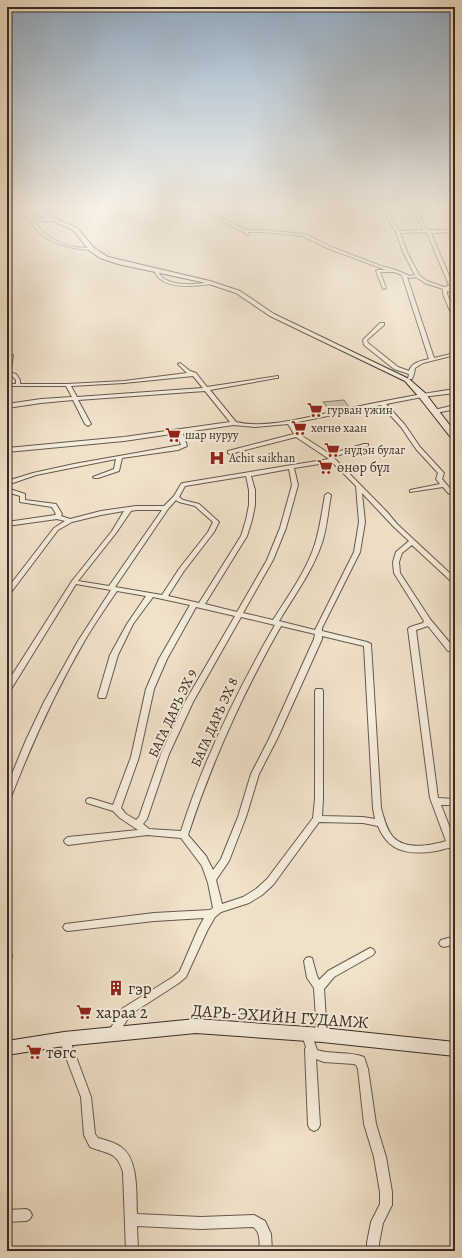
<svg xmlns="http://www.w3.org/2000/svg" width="462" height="1258" viewBox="0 0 462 1258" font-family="Alegreya,serif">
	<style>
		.green { fill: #d1c2ad; stroke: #84776a }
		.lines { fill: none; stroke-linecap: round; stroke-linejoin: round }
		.stream { stroke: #817367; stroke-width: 1 }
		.street-casing { stroke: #66594f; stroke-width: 2 }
		.secondary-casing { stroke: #382c26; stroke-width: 2 }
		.street { fill: #f5ecdc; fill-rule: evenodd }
		.secondary { fill: #f5ecdc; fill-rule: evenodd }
		.labels { text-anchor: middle; stroke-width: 4; stroke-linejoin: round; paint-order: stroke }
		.far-poi-label { font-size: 12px; fill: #382c26; stroke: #f5ecdc; text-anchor: start }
		.poi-label { font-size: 14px; fill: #382c26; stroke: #f5ecdc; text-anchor: start }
		.street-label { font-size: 14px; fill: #382c26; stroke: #f5ecdc }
		.near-poi-label { font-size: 17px; fill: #382c26; stroke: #f5ecdc; text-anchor: start }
		.near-street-label { font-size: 17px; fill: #382c26; stroke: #f5ecdc }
	</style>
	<rect width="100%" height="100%" fill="#f0e1c9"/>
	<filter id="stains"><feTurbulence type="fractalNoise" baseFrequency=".005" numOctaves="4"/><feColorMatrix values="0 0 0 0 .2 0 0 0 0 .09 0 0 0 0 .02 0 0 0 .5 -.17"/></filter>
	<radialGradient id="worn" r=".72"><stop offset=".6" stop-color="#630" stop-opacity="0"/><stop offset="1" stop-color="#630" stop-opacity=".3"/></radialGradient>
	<polygon class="green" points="344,400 349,407 328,409 323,402"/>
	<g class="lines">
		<polyline class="stream" points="7,287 10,285 8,283"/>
		<defs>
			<g id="street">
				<path d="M10 209H15L39 218 56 219V221H44L30 217C41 233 57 244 75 247 81 248 89 247 94 249L92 250C72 249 51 245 37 230 33 226 29 218 25 215 20 213 15 212 10 209Z"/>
				<path d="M198 209H202L246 230H262L305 234 329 246 381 266 396 270 410 276 415 275 403 252 396 232 382 209H386L399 231 424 230 413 209H417L427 230H455V232L431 233 453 285 451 288H449L455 291V293L447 291V294L455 313V319L453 318 443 294V289L425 283 416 277 410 278 407 277 434 358 455 353V355L423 363 415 368 414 374 412 379H408L409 374 394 369 364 345 363 340 380 323H384V325L367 340 368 343 398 367 409 371C412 362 421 361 429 359L402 275 394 272H380L386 288 383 289 376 271 378 270H386L327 248 303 236 262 232H248V235H246L244 232ZM426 232 427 233 449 285 448 286 444 287 427 281 419 275 407 252 400 233Z"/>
				<polygon points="441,209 445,209 455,225 455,229 453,228"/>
				<path d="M155 270H157C159 273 161 276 163 278 176 287 197 284 211 282L213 283 211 284C197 286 172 289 160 279 157 277 156 274 154 271Z"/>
				<path d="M9 354 13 355 11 371 12 373 16 374 20 380V384H67L124 381 187 373 178 364 180 363 190 371 196 373 207 387 278 376V378H276L210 390 236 422C264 429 304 418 332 412 373 403 413 395 455 389V393L422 397 386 404 405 425 420 447 443 472 444 473 442 479 453 492 450 494 448 493 443 487 410 492V490L440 484 436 479 438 473 416 449 401 427 381 405 293 423 299 434 330 454 364 444H368V446L333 457 387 512 397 524 455 578V584L453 583 412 545 402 553 399 562 400 573 430 619 455 649 454 651H448L428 626 416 630 438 798 455 799V805H441L455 841V849C448 846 443 850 436 851 410 855 389 853 378 826L363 823 319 822 273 885 262 895 249 903 221 912 215 917 207 931 186 977 179 983 131 1014 116 1037 112 1039 108 1037 107 1034 123 1008 173 977 180 971 198 929 204 918 154 921 68 931 65 930 63 927 65 924 154 913 210 910 213 908 208 883 202 866 181 838 147 835 68 845 65 843 64 841 65 839 68 837 138 830 120 818 113 811 87 803 86 801 87 799 90 798 113 805 131 757 146 689 159 659 190 605 153 597 133 624 118 655 106 696 105 698H99L98 696 110 655 127 624 146 596 117 591C106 607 95 623 85 640 56 690 32 743 11 797L10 799 7 800V786L26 740 44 702 78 641 111 590 76 584 10 691 7 692V683L72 581 112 531 124 511 101 515 72 522 58 530 9 595 7 596V589L54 528 65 521 57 519 7 526V522L55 515 56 514 52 507 20 502V496L7 492V488L25 494V500L56 504 62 514 61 516 70 519 101 511 136 506H164L174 496 181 484 183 483 329 459 296 437 230 454 228 453V451L294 434 288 424 255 427 234 425 186 432 183 434 187 446 178 450 122 458 119 471 98 478H94L93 477 114 469 116 459 36 475 7 485V481L33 473 74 464 181 445 177 434 178 433 124 441 7 452V448L124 437 230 422 205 391 78 400 91 424 88 426 85 424 73 400 41 403 7 408V404L41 399 72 397 66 386H7V384H16V380L12 376 7 375ZM193 376 203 388 77 397 71 386 124 383ZM332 462 356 486 359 522 354 552 315 630 279 621C294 596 312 572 322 543 327 528 328 511 331 495L328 493 325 495C322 511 320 528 315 544 306 572 288 596 273 620L243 613 273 560 286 528 298 485 294 468ZM289 469 292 485 280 528 267 560 237 612 205 604 247 536 252 520 255 505V490L251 476ZM246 476 249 490V505L246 520 241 536 199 603 168 596 184 571 214 532 219 522 199 504 183 500 179 497 185 486ZM362 493 393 526 409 541 396 552 393 562 394 573 424 621 423 623 410 627 408 629 430 798 446 841C430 846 405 850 393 837 386 829 384 818 381 808L371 644 367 642 322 631V628L360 552 365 522ZM176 500 179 502 195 506 213 522 208 532 179 569 162 595 115 587 168 509ZM136 510H162L109 586 78 581 116 533 131 511ZM196 607 235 616 185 702 161 754 139 817 136 820 126 814 121 808 139 757 154 689 167 659ZM241 617 275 625C237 691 204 759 181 831L149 829 143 824 147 819 169 754 193 702ZM281 626 315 634 314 639 269 739 251 774 238 817 221 859 213 870 206 856 188 835C212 761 243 693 281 626ZM322 636 364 646 373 808 375 819 363 817 322 816 323 799V691L322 689H316L315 691V799L313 818 267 879 256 889 243 897 222 904 216 880 229 861 246 817 259 774 277 739 322 639Z"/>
				<polygon points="455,405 455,409 436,413 433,411 434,410"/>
				<polygon points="455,936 455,944 444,947 441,946 439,943 441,940"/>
				<polygon points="370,948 373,949 375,952 373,955 334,977 324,989 327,1035 326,1038 322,1040 318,1038 317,1035 314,988 307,978 304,961 306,958 309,957 312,958 317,976 319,980 328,971"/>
				<polygon points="7,949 10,950 12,956 10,959 7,960"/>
				<path d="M307 1030 311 1032 317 1050C332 1055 349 1051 364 1057L368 1069 376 1124 386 1157 392 1192V1205L383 1223 379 1243V1251H367V1243L371 1222 380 1204V1192L374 1157 364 1124 358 1069 356 1065 354 1064 324 1062 316 1059 320 1125 318 1129 314 1131 310 1129 308 1125 305 1049 306 1047 302 1035 303 1032Z"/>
				<path d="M64 1034 68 1035 91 1097 95 1134 98 1138C105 1140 114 1142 121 1147 139 1159 136 1195 137 1214L201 1217 254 1215 265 1221 271 1234 272 1251H260C259 1242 261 1232 253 1227L201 1229 137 1226 138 1251H126L123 1172C117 1151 107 1154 90 1147L84 1135 81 1097 59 1039 60 1035Z"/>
				<polygon points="26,1209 30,1211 32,1215 30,1219 26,1221 7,1222 7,1210"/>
			</g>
			<g id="secondary">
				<polygon points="26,209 33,209 77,228 94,248 108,257 210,281 240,291 274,314 409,379 425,393 455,432 455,439 452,439 419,397 405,381 270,316 236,293 206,283 118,264 100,258 90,251 73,230"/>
				<polygon points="196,1019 322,1028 455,1042 455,1056 322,1042 196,1033 64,1046 7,1055 7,1041 64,1032"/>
			</g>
		</defs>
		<use href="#street" class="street-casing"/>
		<use href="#secondary" class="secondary-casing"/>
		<use href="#street" class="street"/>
		<use href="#secondary" class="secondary"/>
	</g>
	<linearGradient id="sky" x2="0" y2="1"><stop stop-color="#92adc6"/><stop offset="0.54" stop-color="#f8f2e7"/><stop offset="1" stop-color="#f8f2e7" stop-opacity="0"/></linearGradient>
	<rect width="462" height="385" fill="url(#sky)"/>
	<defs>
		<symbol id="supermarket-bare" viewBox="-9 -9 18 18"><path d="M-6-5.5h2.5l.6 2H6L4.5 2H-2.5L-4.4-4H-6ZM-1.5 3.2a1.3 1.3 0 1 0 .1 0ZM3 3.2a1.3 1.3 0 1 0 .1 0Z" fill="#8f2418" stroke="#f5ecdc" stroke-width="2.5" paint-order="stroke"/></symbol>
		<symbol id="hospital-bare" viewBox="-9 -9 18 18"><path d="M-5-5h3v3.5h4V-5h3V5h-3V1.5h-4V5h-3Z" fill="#8f2418" stroke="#f5ecdc" stroke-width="2.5" paint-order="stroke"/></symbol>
		<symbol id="building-bare" viewBox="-9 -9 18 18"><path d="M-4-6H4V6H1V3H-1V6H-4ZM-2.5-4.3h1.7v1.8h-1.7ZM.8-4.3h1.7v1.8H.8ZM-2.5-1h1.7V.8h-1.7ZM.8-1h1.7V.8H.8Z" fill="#8f2418" stroke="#f5ecdc" stroke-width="2.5" paint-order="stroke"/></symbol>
	</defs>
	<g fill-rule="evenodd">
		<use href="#supermarket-bare" x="304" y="399" width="22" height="22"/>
		<use href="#supermarket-bare" x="288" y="417" width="22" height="22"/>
		<use href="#supermarket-bare" x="162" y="424" width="22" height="22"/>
		<use href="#supermarket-bare" x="321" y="439" width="22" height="22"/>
		<use href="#hospital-bare" x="206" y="447" width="22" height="22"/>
		<use href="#supermarket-bare" x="314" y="456" width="22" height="22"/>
		<use href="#building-bare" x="105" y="977" width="22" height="22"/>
		<use href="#supermarket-bare" x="73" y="1001" width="22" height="22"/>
		<use href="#supermarket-bare" x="23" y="1041" width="22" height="22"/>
	</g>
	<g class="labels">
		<g class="far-poi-label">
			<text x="327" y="414">гурван үжин</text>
			<text x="311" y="432">хөгнө хаан</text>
			<text x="185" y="439">шар нуруу</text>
			<text x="344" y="454">нүдэн булаг</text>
			<text x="229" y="462">Achit saikhan</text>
		</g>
		<g class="poi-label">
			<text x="337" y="472">өнөр бүл</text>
		</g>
		<g class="street-label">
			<text transform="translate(172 713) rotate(-65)" y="5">БАГА ДАРЬ ЭХ 9</text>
			<text transform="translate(214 722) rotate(-66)" y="5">БАГА ДАРЬ ЭХ 8</text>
		</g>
		<g class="near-poi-label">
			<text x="128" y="994">гэр</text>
			<text x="96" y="1018">хараа 2</text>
			<text x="46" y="1058">төгс</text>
		</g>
		<g class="near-street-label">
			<text transform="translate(280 1016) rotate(4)" y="6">ДАРЬ-ЭХИЙН ГУДАМЖ</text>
		</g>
	</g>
	<rect width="462" height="1258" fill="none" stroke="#f0e1c9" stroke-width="24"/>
	<rect x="8" y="8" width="446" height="1242" fill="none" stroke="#382c26" stroke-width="2"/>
	<rect x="12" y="12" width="438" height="1234" fill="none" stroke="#382c26"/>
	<rect width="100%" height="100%" filter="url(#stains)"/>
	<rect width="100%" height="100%" fill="url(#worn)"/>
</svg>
